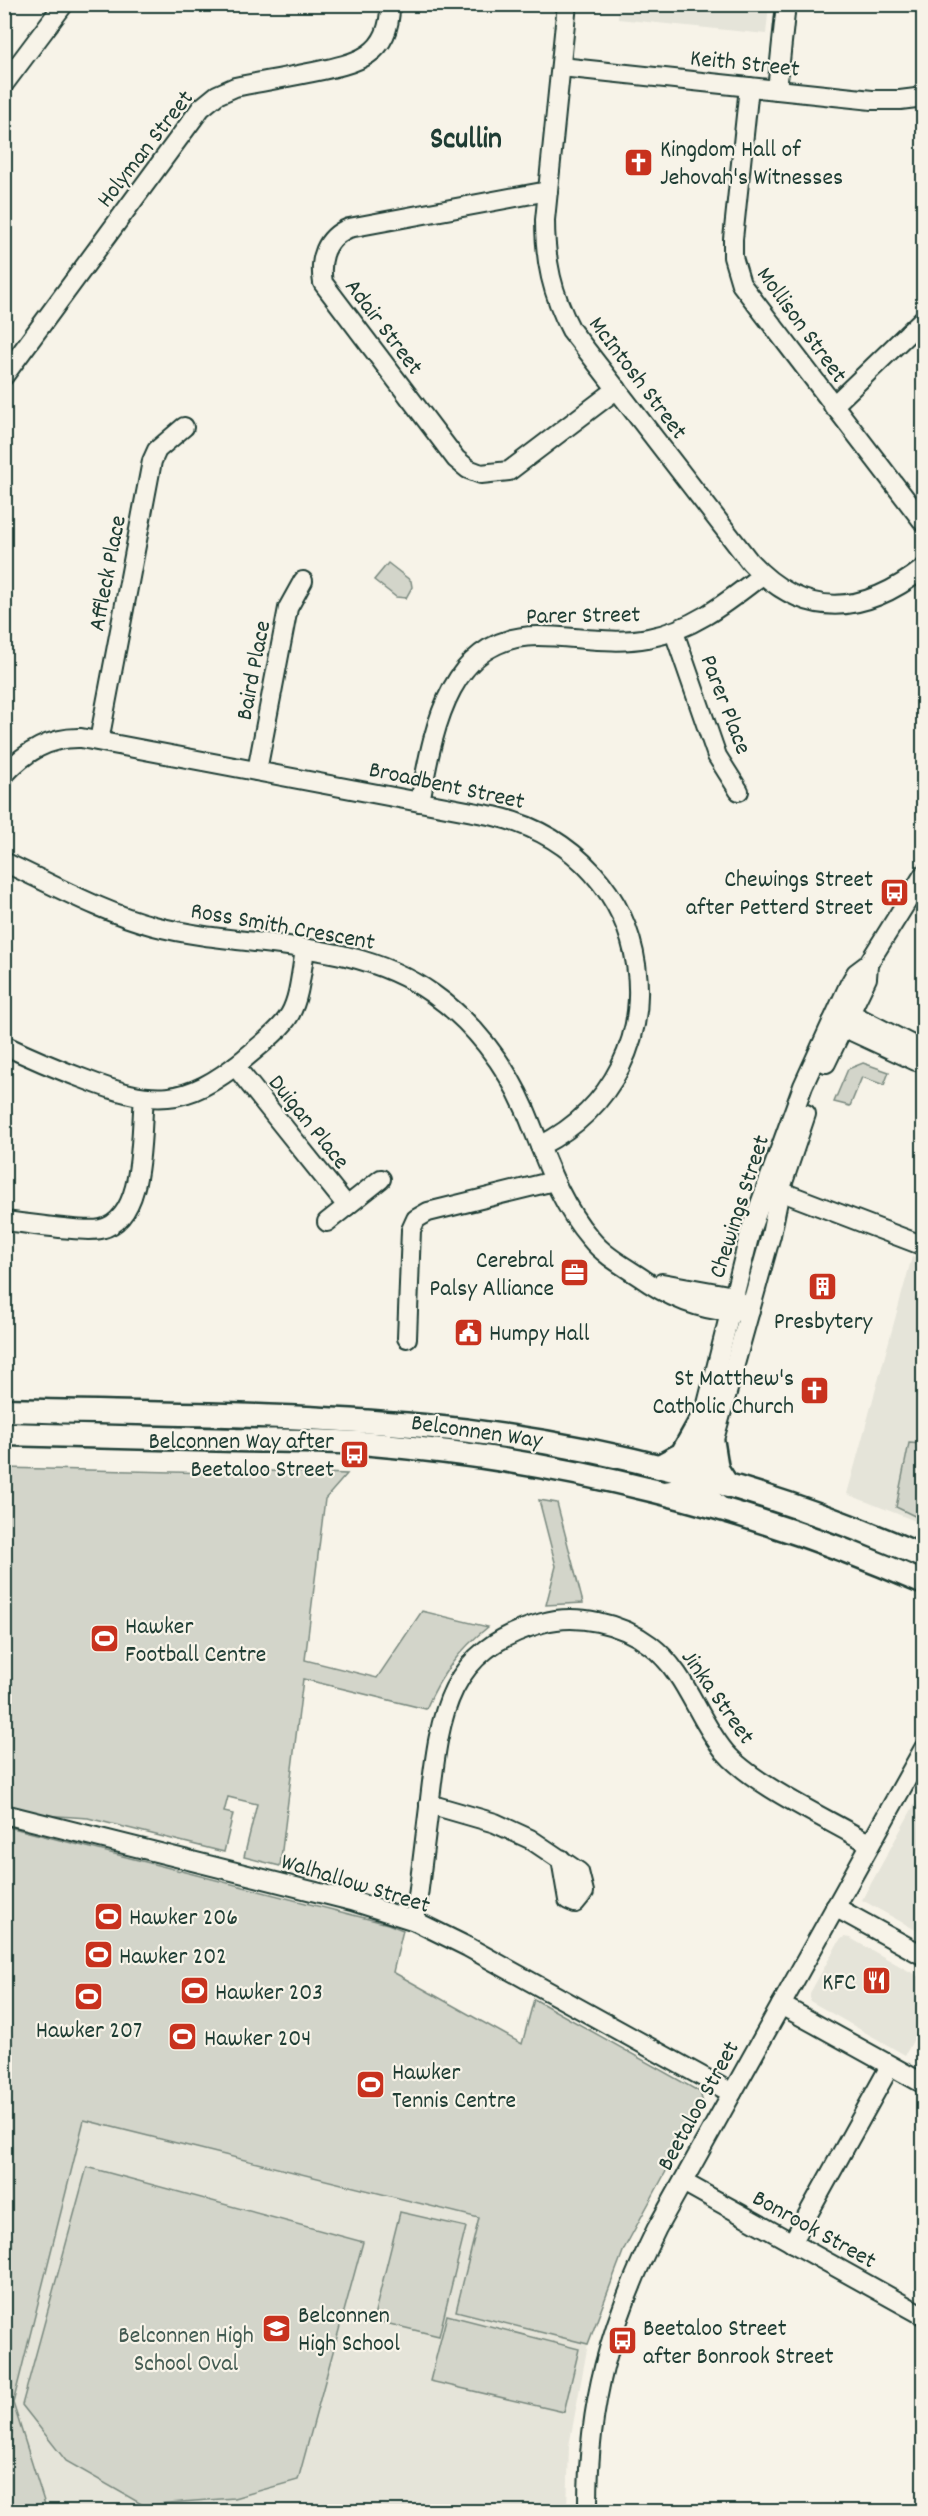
<svg xmlns="http://www.w3.org/2000/svg" width="928" height="2516" viewBox="0 0 928 2516" font-family="Dekko,sans-serif">
	<style>
		.built { fill: #e5e4d9 }
		.green { fill: #d3d5ca; stroke: #79897f; stroke-width: 1.5 }
		.lines { fill: none; stroke-linecap: round; stroke-linejoin: round }
		.minor-casing { stroke: #1f3d34; stroke-width: 22 }
		.major-casing { stroke: #1f3d34; stroke-width: 27 }
		.minor { stroke: #f7f3e8; stroke-width: 18 }
		.major { stroke: #f7f3e8; stroke-width: 22 }
		.labels { text-anchor: middle; stroke-width: 4.5; stroke-linejoin: round; paint-order: stroke }
		.street-label { font-size: 24px; fill: #1f3d34; stroke: #f7f3e8 }
		.poi-label { font-size: 24px; fill: #1f3d34; stroke: #f7f3e8; text-anchor: start }
		.park-label { font-size: 24px; fill: #435b52; stroke: #f7f3e8 }
		.district-label { font-size: 30px; font-weight: bold; fill: #1f3d34; stroke: #f7f3e8 }
	</style>
	<rect width="100%" height="100%" fill="#f7f3e8"/>
	<filter id="ink" filterUnits="userSpaceOnUse"><feTurbulence type="fractalNoise" baseFrequency=".0167" numOctaves="2"/><feDisplacementMap in="SourceGraphic" scale="12" xChannelSelector="R" yChannelSelector="G"/><feConvolveMatrix kernelMatrix="1 2 1 2 8 2 1 2 1" color-interpolation-filters="sRGB"/></filter>
	<g filter="url(#ink)">
		<g class="built">
			<polygon points="619,5 619,4 769,5 766,34 618,19"/>
			<polygon points="912,1257 924,1262 923,1524 847,1494"/>
			<polygon points="923,1789 923,1934 862,1900"/>
			<polygon points="844,1937 850,1938 923,1979 923,2023 905,2055 810,2001 810,1993 839,1941"/>
			<polygon points="84,2120 479,2218 456,2311 588,2344 569,2446 567,2511 47,2511 13,2404"/>
		</g>
		<g class="green">
			<polygon points="388,563 411,581 412,587 406,598 396,597 374,580"/>
			<polygon points="863,1063 889,1072 884,1085 862,1077 850,1106 834,1102 848,1069"/>
			<polygon points="909,1443 923,1444 923,1520 896,1507"/>
			<path d="M4 1468 214 1473 215 1469 347 1474 325 1499 305 1660 377 1678 422 1611 488 1627C459 1650 441 1674 426 1709L303 1679 280 1866 244 1857 257 1804 228 1797 224 1812 233 1814 224 1852 88 1818 43 1815 5 1805Z"/>
			<polygon points="539,1500 557,1503 583,1603 546,1605 556,1566"/>
			<polygon points="5,1826 388,1924 403,1930 393,1972 522,2044 534,1999 700,2092 703,2103 624,2249 588,2344 456,2311 479,2218 84,2120 13,2403 47,2511 5,2511"/>
			<polygon points="87,2167 363,2242 298,2480 234,2498 143,2505 66,2461 22,2405"/>
			<polygon points="400,2212 466,2227 439,2336 373,2320"/>
			<polygon points="447,2315 579,2349 564,2412 430,2381"/>
		</g>
		<g class="lines">
			<defs>
				<g id="minor">
					<path d="M567 4 545 220C545 261 552 294 571 330L750 562C805 621 864 615 924 568"/>
					<polyline points="561,67 872,100 900,100 924,97"/>
					<polyline points="4,84 64,4"/>
					<polyline points="749,87 733,239 733,257 741,284 924,523"/>
					<polyline points="777,90 786,4"/>
					<path d="M548 191 349 228C325 238 319 259 323 283L456 459 468 469 481 474 509 471 617 389"/>
					<path d="M4 376 201 108 217 95 235 87C260 82 284 78 308 73 352 64 391 59 390 4"/>
					<polyline points="833,406 924,318"/>
					<polyline points="674,632 717,756 739,791"/>
					<polyline points="99,741 152,461 157,450 184,427"/>
					<polyline points="257,771 288,608 303,581"/>
					<path d="M4 775C25 752 49 737 81 738L494 816C660 854 692 1068 540 1146"/>
					<path d="M420 802C433 733 447 636 538 636 574 636 611 645 648 638 693 630 727 602 762 575"/>
					<path d="M4 862C54 885 101 912 154 926 247 950 352 936 433 994 473 1022 506 1065 525 1109 544 1154 558 1201 590 1238 606 1258 628 1268 649 1283 678 1302 715 1315 750 1311"/>
					<polyline points="840,1008 924,1051"/>
					<polyline points="832,1022 916,1061 924,1061"/>
					<path d="M4 1045C31 1058 57 1069 84 1079 153 1106 185 1107 244 1059 297 1015 295 1017 305 949"/>
					<polyline points="826,1063 867,978 868,964"/>
					<polyline points="235,1066 347,1206"/>
					<polyline points="769,1187 924,1246"/>
					<path d="M4 1221C26 1223 83 1233 101 1229 146 1219 140 1134 144 1098"/>
					<polyline points="327,1222 381,1179"/>
					<polyline points="662,1283 734,1296 741,1303"/>
					<polyline points="407,1338 411,1230 416,1219 428,1212 554,1181"/>
					<polyline points="659,1492 678,1489 706,1468 771,1235 780,1191 806,1114"/>
					<polyline points="721,1507 700,1489 692,1464 751,1229 803,1086 849,985 856,973 868,964 924,874"/>
					<polyline points="429,1804 495,1823 530,1839 579,1872 584,1892 575,1903 568,1900 561,1859"/>
					<polyline points="4,1814 352,1901 415,1921 468,1947 732,2093"/>
					<polyline points="835,1907 924,1956"/>
					<path d="M415 1921C420 1881 425 1840 430 1799 440 1713 447 1650 542 1623 576 1613 621 1623 650 1645 687 1673 696 1717 725 1752 753 1785 830 1820 870 1844"/>
					<polyline points="781,2005 924,2084"/>
					<polyline points="683,2182 924,2316"/>
					<polyline points="792,2243 890,2066"/>
					<path d="M588 2512C587 2404 610 2324 657 2228L924 1748"/>
				</g>
				<g id="major">
					<path d="M4 1410C144 1414 285 1413 424 1426 594 1442 767 1487 924 1557"/>
					<path d="M4 1434C82 1436 159 1438 236 1440 281 1441 327 1440 372 1444 561 1460 750 1506 924 1583"/>
					<polyline points="713,1444 717,1469 728,1486"/>
					<polyline points="658,1467 682,1454 704,1415"/>
				</g>
			</defs>
			<use href="#minor" class="minor-casing"/>
			<use href="#major" class="major-casing"/>
			<use href="#minor" class="minor"/>
			<use href="#major" class="major"/>
		</g>
	</g>
	<defs>
		<symbol id="church-square" viewBox="-11 -11 22 22"><rect x="-9" y="-9" width="18" height="18" rx="4" fill="#c8321e" stroke="#f7f3e8"/><path d="M-1.2-6h2.4v3.5h3.3v2.4h-3.3V6h-2.4V-.1h-3.3v-2.4h3.3Z" fill="#fff"/></symbol>
		<symbol id="bus-square" viewBox="-11 -11 22 22"><rect x="-9" y="-9" width="18" height="18" rx="4" fill="#c8321e" stroke="#f7f3e8"/><path d="M-5-6H5V4H4V6H2V4H-2V6H-4V4H-5ZM-3.5-4V0h7V-4ZM-3.5 1.2v1.5H-2V1.2ZM2 1.2v1.5H3.5V1.2Z" fill="#fff"/></symbol>
		<symbol id="office-square" viewBox="-11 -11 22 22"><rect x="-9" y="-9" width="18" height="18" rx="4" fill="#c8321e" stroke="#f7f3e8"/><path d="M-6-3h4V-5.5h4V-3h4V5H-6ZM-1-4.5V-3h2v-1.5ZM-6 0V1H6V0Z" fill="#fff"/></symbol>
		<symbol id="building-square" viewBox="-11 -11 22 22"><rect x="-9" y="-9" width="18" height="18" rx="4" fill="#c8321e" stroke="#f7f3e8"/><path d="M-4-6H4V6H1V3H-1V6H-4ZM-2.5-4.3h1.7v1.8h-1.7ZM.8-4.3h1.7v1.8H.8ZM-2.5-1h1.7V.8h-1.7ZM.8-1h1.7V.8H.8Z" fill="#fff"/></symbol>
		<symbol id="civic-square" viewBox="-11 -11 22 22"><rect x="-9" y="-9" width="18" height="18" rx="4" fill="#c8321e" stroke="#f7f3e8"/><path d="M-.6-6.5H3V-4.5H.6V-3L4-1V1h2V6H-6V1h2V-1L-.6-3ZM-1.2 2.5V6h2.4V2.5Z" fill="#fff"/></symbol>
		<symbol id="stadium-square" viewBox="-11 -11 22 22"><rect x="-9" y="-9" width="18" height="18" rx="4" fill="#c8321e" stroke="#f7f3e8"/><path d="M0-5a6.5 5 0 1 0 0 10a6.5 5 0 1 0 0-10ZM-3.5-1.8h7v3.6h-7Z" fill="#fff"/></symbol>
		<symbol id="restaurant-square" viewBox="-11 -11 22 22"><rect x="-9" y="-9" width="18" height="18" rx="4" fill="#c8321e" stroke="#f7f3e8"/><path d="M-5-6h1v4h1v-4h1v4h1v-4h1v5L-1.5 .5V6h-2V.5L-5-1ZM5-6V6H3V1.5H1.5Q1.5-4 5-6Z" fill="#fff"/></symbol>
		<symbol id="school-square" viewBox="-11 -11 22 22"><rect x="-9" y="-9" width="18" height="18" rx="4" fill="#c8321e" stroke="#f7f3e8"/><path d="M0-5L7-2L0 1L-7-2ZM-4 1L0 2.5L4 1V4Q0 6-4 4Z" fill="#fff"/></symbol>
	</defs>
	<g fill-rule="evenodd">
		<use href="#church-square" x="622" y="146" width="33" height="33"/>
		<use href="#bus-square" x="878" y="876" width="33" height="33"/>
		<use href="#office-square" x="558" y="1256" width="33" height="33"/>
		<use href="#building-square" x="806" y="1270" width="33" height="33"/>
		<use href="#civic-square" x="452" y="1316" width="33" height="33"/>
		<use href="#church-square" x="798" y="1374" width="33" height="33"/>
		<use href="#bus-square" x="338" y="1438" width="33" height="33"/>
		<use href="#stadium-square" x="88" y="1622" width="33" height="33"/>
		<use href="#stadium-square" x="92" y="1900" width="33" height="33"/>
		<use href="#stadium-square" x="82" y="1938" width="33" height="33"/>
		<use href="#restaurant-square" x="860" y="1964" width="33" height="33"/>
		<use href="#stadium-square" x="178" y="1974" width="33" height="33"/>
		<use href="#stadium-square" x="72" y="1980" width="33" height="33"/>
		<use href="#stadium-square" x="166" y="2020" width="33" height="33"/>
		<use href="#stadium-square" x="354" y="2068" width="33" height="33"/>
		<use href="#school-square" x="260" y="2312" width="33" height="33"/>
		<use href="#bus-square" x="606" y="2324" width="33" height="33"/>
	</g>
	<g class="labels">
		<g class="street-label">
			<text transform="translate(745 62) rotate(6)" y="8">Keith Street</text>
			<text transform="translate(144 148) rotate(-52)" y="8">Holyman Street</text>
			<text transform="translate(803 324) rotate(54)" y="8">Mollison Street</text>
			<text transform="translate(385 326) rotate(53)" y="8">Adair Street</text>
			<text transform="translate(639 377) rotate(53)" y="8">McIntosh Street</text>
			<text transform="translate(106 573) rotate(-79)" y="8">Affleck Place</text>
			<text transform="translate(583 614) rotate(-1)" y="8">Parer Street</text>
			<text transform="translate(252 670) rotate(-79)" y="8">Baird Place</text>
			<text transform="translate(727 704) rotate(69)" y="8">Parer Place</text>
			<text transform="translate(447 784) rotate(12)" y="8">Broadbent Street</text>
			<text transform="translate(283 925) rotate(10)" y="8">Ross Smith Crescent</text>
			<text transform="translate(310 1121) rotate(51)" y="8">Duigan Place</text>
			<text transform="translate(738 1206) rotate(-72)" y="8">Chewings Street</text>
			<text transform="translate(477 1430) rotate(8)" y="8">Belconnen Way</text>
			<text transform="translate(719 1696) rotate(55)" y="8">Jinka Street</text>
			<text transform="translate(356 1882) rotate(17)" y="8">Walhallow Street</text>
			<text transform="translate(697 2105) rotate(-61)" y="8">Beetaloo Street</text>
			<text transform="translate(815 2228) rotate(29)" y="8">Bonrook Street</text>
		</g>
		<g class="poi-label">
			<text x="660" y="156">Kingdom Hall of<tspan x="660" dy="28">Jehovah's Witnesses</tspan></text>
			<text x="873" y="886" text-anchor="end">Chewings Street<tspan x="873" dy="28">after Petterd Street</tspan></text>
			<text x="554" y="1267" text-anchor="end">Cerebral<tspan x="554" dy="28">Palsy Alliance</tspan></text>
			<text x="823" y="1328" text-anchor="middle">Presbytery</text>
			<text x="489" y="1340">Humpy Hall</text>
			<text x="794" y="1385" text-anchor="end">St Matthew's<tspan x="794" dy="28">Catholic Church</tspan></text>
			<text x="334" y="1448" text-anchor="end">Belconnen Way after<tspan x="334" dy="28">Beetaloo Street</tspan></text>
			<text x="125" y="1633">Hawker<tspan x="125" dy="28">Football Centre</tspan></text>
			<text x="129" y="1924">Hawker 206</text>
			<text x="119" y="1963">Hawker 202</text>
			<text x="856" y="1989" text-anchor="end">KFC</text>
			<text x="215" y="1999">Hawker 203</text>
			<text x="89" y="2037" text-anchor="middle">Hawker 207</text>
			<text x="204" y="2045">Hawker 204</text>
			<text x="392" y="2079">Hawker<tspan x="392" dy="28">Tennis Centre</tspan></text>
			<text x="298" y="2322">Belconnen<tspan x="298" dy="28">High School</tspan></text>
			<text x="643" y="2335">Beetaloo Street<tspan x="643" dy="28">after Bonrook Street</tspan></text>
		</g>
		<g class="park-label">
			<text x="186" y="2342">Belconnen High<tspan x="186" dy="28">School Oval</tspan></text>
		</g>
		<g class="district-label">
			<text x="466" y="147">Scullin</text>
		</g>
	</g>
	<rect width="928" height="2516" fill="none" stroke="#f7f3e8" stroke-width="24"/>
	<rect x="12" y="12" width="904" height="2492" fill="none" stroke="#1f3d34" stroke-width="2" filter="url(#ink)"/>
</svg>
